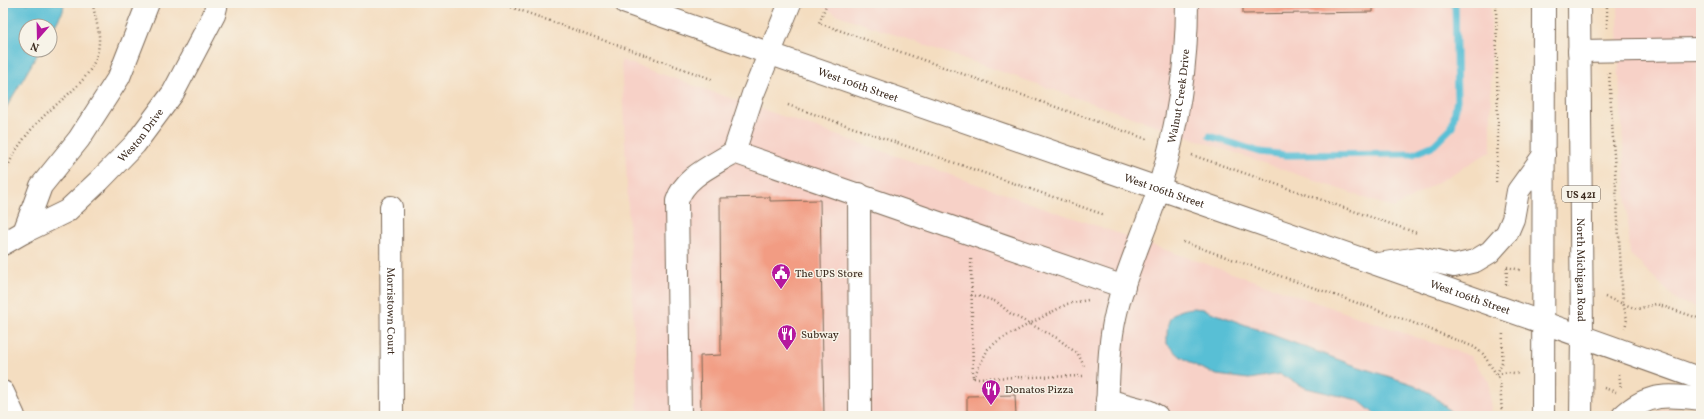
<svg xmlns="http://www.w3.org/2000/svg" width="1704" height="419" viewBox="0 0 1704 419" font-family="Vollkorn,serif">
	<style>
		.built { fill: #f7d1c7 }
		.water { fill: #58bfd5; stroke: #4a747a }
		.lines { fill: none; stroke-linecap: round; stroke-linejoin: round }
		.stream { stroke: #58bfd5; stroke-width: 7 }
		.building { fill: #f29c83 }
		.minor-casing { stroke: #7c6957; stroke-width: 24 }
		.major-casing { stroke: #7c6957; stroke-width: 24 }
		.path { stroke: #7c6957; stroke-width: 2.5; stroke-dasharray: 1 3; stroke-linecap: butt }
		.minor { stroke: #fff; stroke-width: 22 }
		.major { stroke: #fff; stroke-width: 22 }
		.labels { text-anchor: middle; stroke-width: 3; stroke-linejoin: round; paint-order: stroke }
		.shield { fill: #f7f3e8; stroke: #73665b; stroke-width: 1 }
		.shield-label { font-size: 10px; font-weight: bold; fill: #3b2a1e }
		.street-label { font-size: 11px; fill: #3b2a1e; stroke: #f7f3e8 }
		.poi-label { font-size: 11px; fill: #3b2a1e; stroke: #f7f3e8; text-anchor: start }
	</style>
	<rect width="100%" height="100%" fill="#f7f3e8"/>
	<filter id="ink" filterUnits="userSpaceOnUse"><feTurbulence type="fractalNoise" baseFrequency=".025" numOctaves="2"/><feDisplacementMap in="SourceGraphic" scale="8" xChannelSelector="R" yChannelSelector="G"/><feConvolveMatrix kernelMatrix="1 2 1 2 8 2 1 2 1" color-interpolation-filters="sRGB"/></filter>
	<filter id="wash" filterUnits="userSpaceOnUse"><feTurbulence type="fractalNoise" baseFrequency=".012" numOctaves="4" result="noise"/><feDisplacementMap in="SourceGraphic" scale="16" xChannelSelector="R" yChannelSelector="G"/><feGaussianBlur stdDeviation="0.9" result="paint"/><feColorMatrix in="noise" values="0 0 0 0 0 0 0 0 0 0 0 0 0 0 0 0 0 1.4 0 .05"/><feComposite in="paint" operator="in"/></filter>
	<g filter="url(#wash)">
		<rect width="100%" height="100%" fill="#f4ddc0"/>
		<g class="built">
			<polygon points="815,3 1491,3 1491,151 1394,208 838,15"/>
			<polygon points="1618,3 1701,3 1701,309 1678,301 1630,254 1619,77"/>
			<polygon points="621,60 1470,356 1489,382 1491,416 638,416"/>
			<polygon points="1664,409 1676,409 1701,415 1701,416 1648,416"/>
		</g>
		<g class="water">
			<polygon points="3,3 64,3 63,11 50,34 50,26 26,26 26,50 40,50 3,113"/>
			<path d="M1192 308 1203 309 1350 364 1415 385 1433 395 1450 411 1453 416H1377L1358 400 1306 388 1280 374 1249 379 1217 375 1198 367 1180 356 1167 344C1167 321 1167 311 1192 308Z"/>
		</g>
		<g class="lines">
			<polyline class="stream" points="1210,136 1260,152 1287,155 1413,154 1434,145 1452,127 1457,100 1455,3"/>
		</g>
		<g id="blocks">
			<g class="building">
				<polygon points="1243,3 1373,3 1373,12 1243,14"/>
				<polygon points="770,197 770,201 820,200 824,416 701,416 700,356 721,355 720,198"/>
				<polygon points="1015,395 1016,416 967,416 967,396"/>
			</g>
		</g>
	</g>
	<g filter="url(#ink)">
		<use href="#blocks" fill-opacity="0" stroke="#7c6957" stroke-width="1"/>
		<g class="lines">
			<defs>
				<g id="minor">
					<path id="s1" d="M626 3C984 130 1344 250 1701 379"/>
					<polyline points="790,3 753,94 734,152 1124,287"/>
					<polyline points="1579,51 1701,49"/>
					<polyline points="859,194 860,416"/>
					<path id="s2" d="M391 207 392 416"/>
					<polyline points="24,232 41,186 79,139 119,77 148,3"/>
					<path id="s3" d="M3 244 24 232 67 211 100 180 135 144 173 93 214 15 217 3"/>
					<polyline points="3,392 14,416"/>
					<polyline points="1107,400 1148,411 1157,416"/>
					<path d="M680 416 677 201C685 176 714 165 734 152"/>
					<path id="s4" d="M1107 416C1108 389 1108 361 1112 334 1119 284 1144 236 1159 188 1177 129 1187 65 1187 3"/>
				</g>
				<g id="major">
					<path id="s5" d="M1579 3 1582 336 1581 416"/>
					<polyline points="1378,264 1419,258 1454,266 1475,261 1490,252 1507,233 1513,219 1518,191 1544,155"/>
					<polyline points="1543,416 1544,3"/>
					<path d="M1623 416C1648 392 1669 395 1701 399"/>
				</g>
			</defs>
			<use href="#minor" class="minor-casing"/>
			<use href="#major" class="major-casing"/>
			<g class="path">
				<polyline points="500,3 714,80"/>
				<polyline points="827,3 819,23 1149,140"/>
				<polyline points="1607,3 1607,28"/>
				<polyline points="1609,73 1623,303 1627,319 1625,328"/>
				<polyline points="788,105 1105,215"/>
				<polyline points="1192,155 1417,233"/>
				<path d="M3 174C8 167 11 159 15 152 22 141 30 130 39 121 63 95 101 77 99 36 98 25 94 14 93 3"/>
				<polyline points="1496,182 1498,140 1496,3"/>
				<polyline points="1183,242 1406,320 1474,347 1483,354 1500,380 1502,416"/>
				<polyline points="971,259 973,378 1085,376"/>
				<polyline points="1507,267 1520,270"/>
				<polyline points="1506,285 1507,268"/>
				<polyline points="971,295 982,297 997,302 1011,314 1057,338 1078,354 1085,368"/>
				<polyline points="1605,297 1637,309 1656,304 1701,319"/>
				<polyline points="1497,374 1502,362 1503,332"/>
				<polyline points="1497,374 1508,372 1520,374"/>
				<polyline points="1619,374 1621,389"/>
				<polyline points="973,378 988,349 999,340 1067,304 1088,300"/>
				<polyline points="1604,388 1616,392"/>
			</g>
			<use href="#minor" class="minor"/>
			<use href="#major" class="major"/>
		</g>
	</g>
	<defs>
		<symbol id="civic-pin" viewBox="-11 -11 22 30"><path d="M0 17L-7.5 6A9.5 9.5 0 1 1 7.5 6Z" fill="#b5179e" stroke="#f7f3e8"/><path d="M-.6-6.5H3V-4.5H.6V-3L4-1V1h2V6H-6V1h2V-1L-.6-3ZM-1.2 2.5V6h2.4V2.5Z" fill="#fff"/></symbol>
		<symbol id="restaurant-pin" viewBox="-11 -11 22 30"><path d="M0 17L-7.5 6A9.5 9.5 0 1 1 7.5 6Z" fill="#b5179e" stroke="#f7f3e8"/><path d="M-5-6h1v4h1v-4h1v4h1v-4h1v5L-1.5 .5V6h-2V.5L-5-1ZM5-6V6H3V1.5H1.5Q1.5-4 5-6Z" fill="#fff"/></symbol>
	</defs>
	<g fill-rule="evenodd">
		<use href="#civic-pin" x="770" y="262" width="22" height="30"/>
		<use href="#restaurant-pin" x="776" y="323" width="22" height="30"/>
		<use href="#restaurant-pin" x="980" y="378" width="22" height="30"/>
	</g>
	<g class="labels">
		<rect class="shield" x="1562" y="186" width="38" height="16" rx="3"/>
		<g class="shield-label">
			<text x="1581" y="198">US 421</text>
		</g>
		<g class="street-label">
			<text dy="4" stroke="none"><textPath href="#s1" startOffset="246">West 106th Street</textPath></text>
			<text dy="4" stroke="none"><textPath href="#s4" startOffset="330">Walnut Creek Drive</textPath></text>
			<text dy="4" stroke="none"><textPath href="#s3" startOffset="178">Weston Drive</textPath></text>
			<text dy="4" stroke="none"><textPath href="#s1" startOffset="570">West 106th Street</textPath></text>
			<text dy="4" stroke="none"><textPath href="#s5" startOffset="267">North Michigan Road</textPath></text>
			<text dy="4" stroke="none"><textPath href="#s1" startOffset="894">West 106th Street</textPath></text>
			<text dy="4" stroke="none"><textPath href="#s2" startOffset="104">Morristown Court</textPath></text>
		</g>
		<g class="poi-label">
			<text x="795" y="277">The UPS Store</text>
			<text x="801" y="338">Subway</text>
			<text x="1005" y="393">Donatos Pizza</text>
		</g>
	</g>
	<rect width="1704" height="419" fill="none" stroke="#f7f3e8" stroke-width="16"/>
	<g transform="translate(38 38) rotate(200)"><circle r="19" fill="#f7f3e8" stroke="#aca397"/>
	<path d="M0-3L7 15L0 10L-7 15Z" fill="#b5179e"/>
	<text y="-6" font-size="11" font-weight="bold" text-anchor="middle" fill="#3b2a1e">N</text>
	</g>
</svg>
